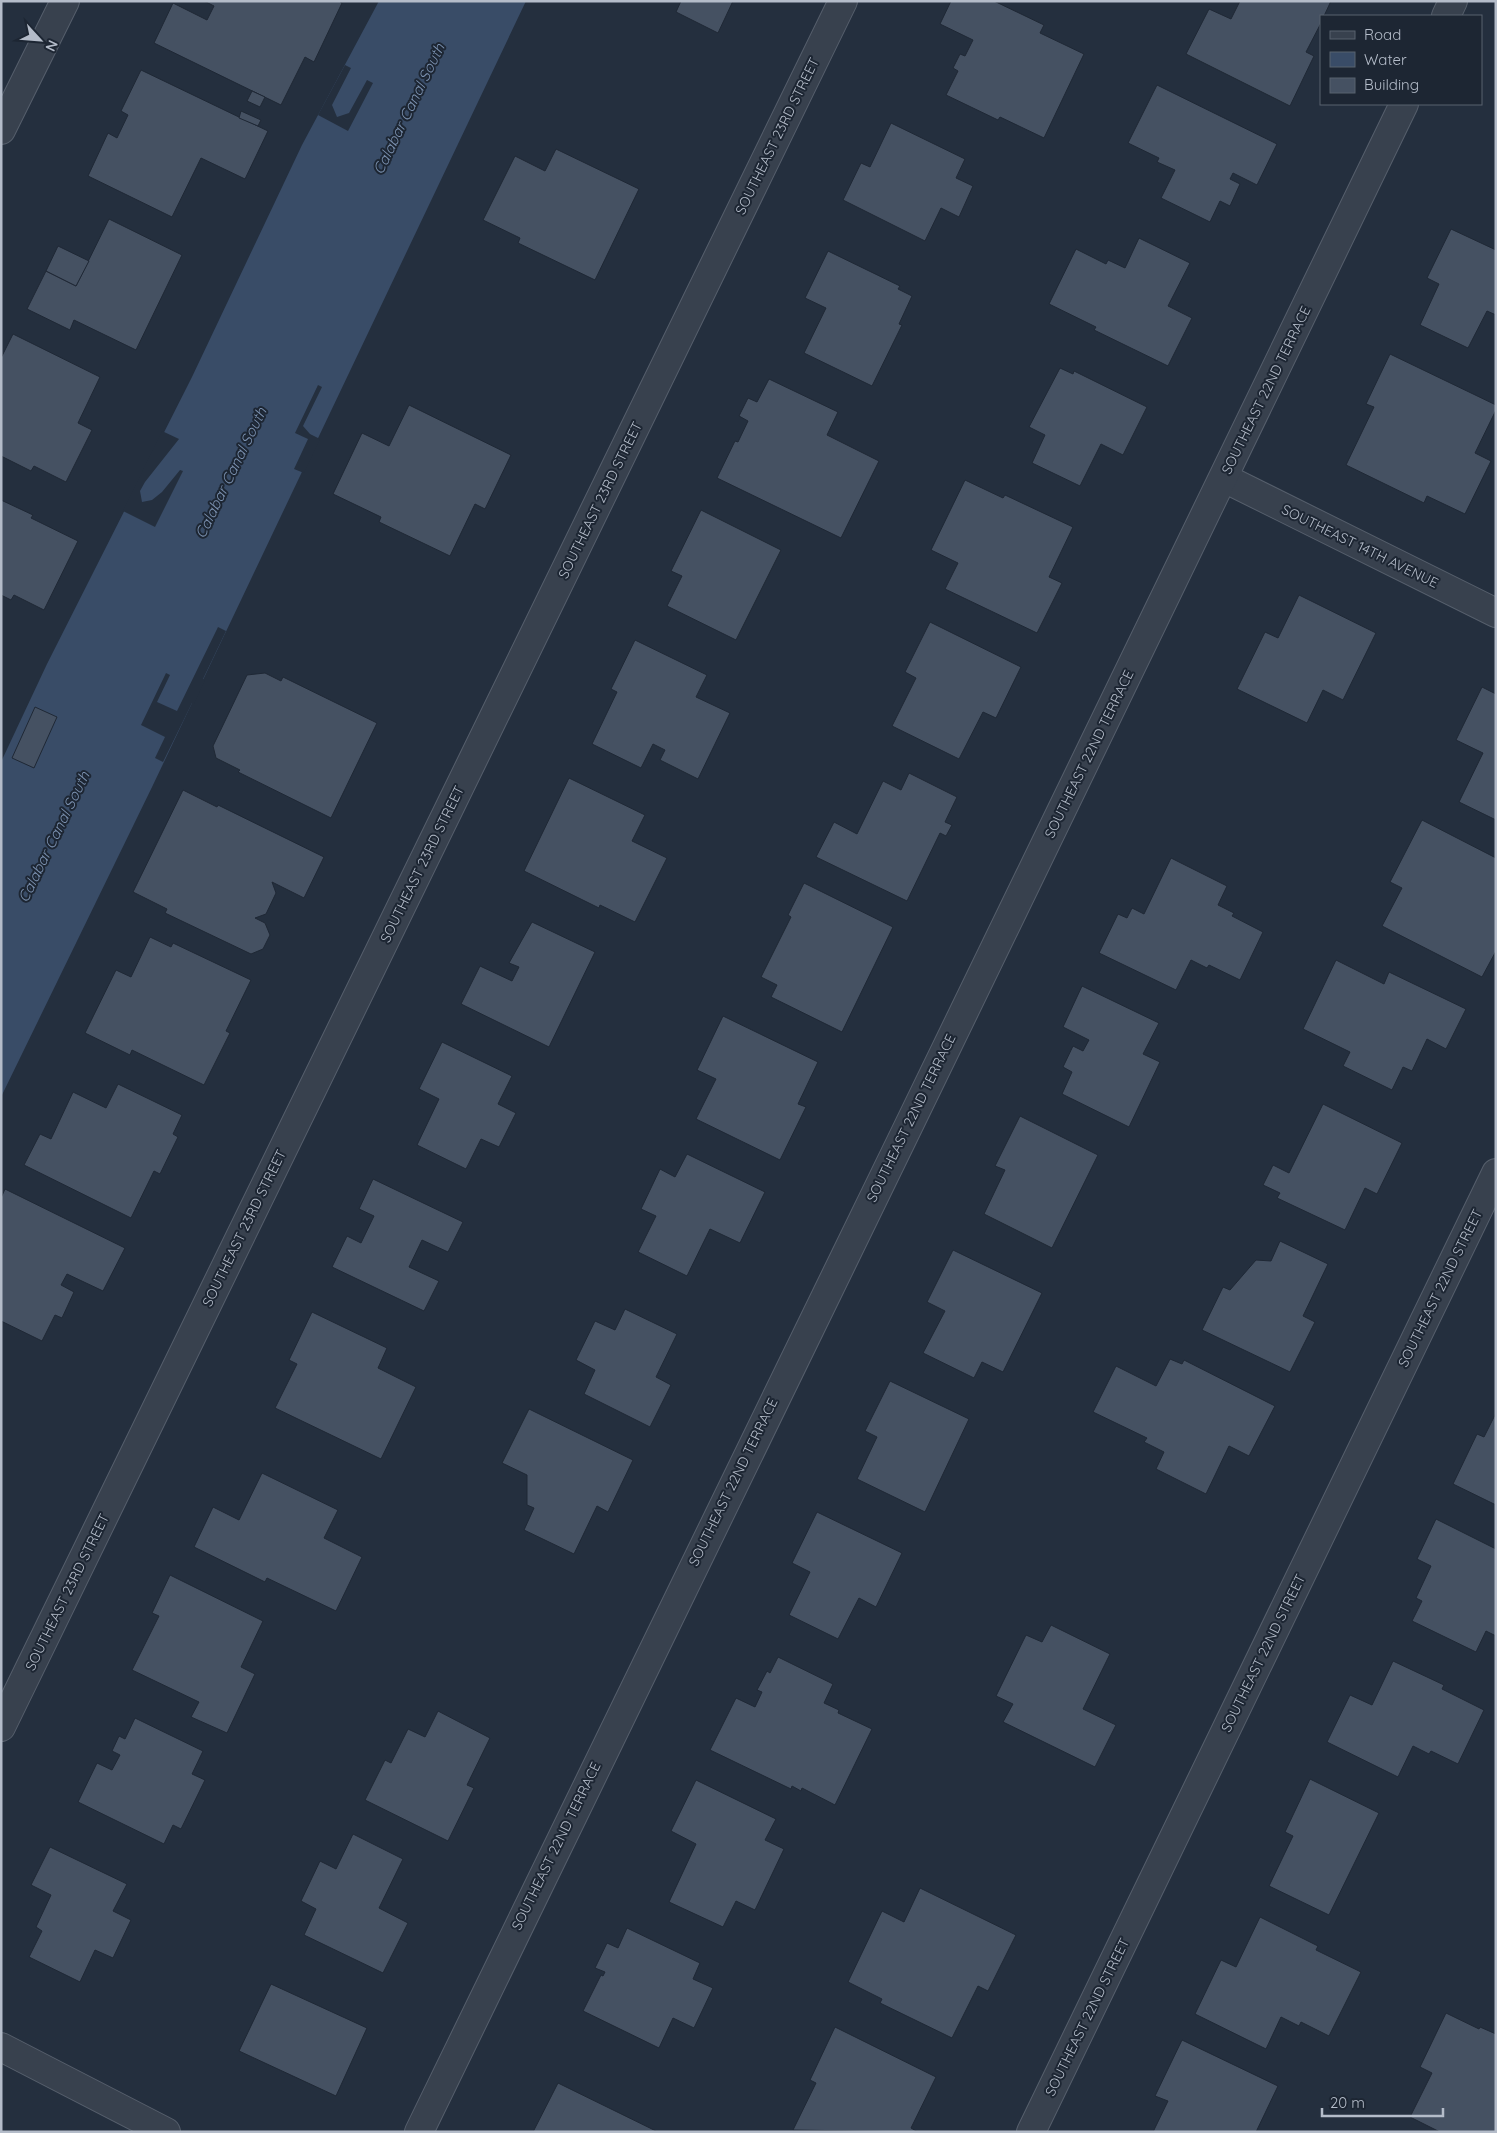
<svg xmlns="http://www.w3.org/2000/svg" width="1497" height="2133" viewBox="0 0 1497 2133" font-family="Quicksand,sans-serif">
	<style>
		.water { fill: #394c67 }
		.pier { fill: #242f3e }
		.building { fill: #455162; stroke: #1f2835 }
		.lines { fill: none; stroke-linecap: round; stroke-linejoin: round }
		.minor-casing { stroke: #565f6c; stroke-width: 30 }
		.minor { stroke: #38414e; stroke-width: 28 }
		.labels { text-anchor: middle; stroke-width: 4; stroke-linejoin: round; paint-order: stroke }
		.street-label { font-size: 14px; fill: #b4bcc9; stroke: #1d2633 }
		.water-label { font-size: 15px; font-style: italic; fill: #7c92b1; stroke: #1d2633 }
	</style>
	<rect width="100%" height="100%" fill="#242f3e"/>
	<polygon class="water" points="379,1 526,1 153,785 1,1097 1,762 47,664 192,377 302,145"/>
	<g class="pier">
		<polygon points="345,65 351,68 332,105 337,117 349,113 367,80 373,83 348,131 318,115"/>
		<polygon points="318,385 322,387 303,426 310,434 320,439 304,473 294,469 308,439 295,433"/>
		<polygon points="162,431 179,439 145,482 140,491 142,502 152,500 162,492 180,470 183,471 155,527 123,511"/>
		<polygon points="218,627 226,631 203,679 205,680 194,704 192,703 163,762 155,758 165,737 141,725 166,673 170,675 157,702 177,711"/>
	</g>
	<g class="building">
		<polygon points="204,1 339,1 342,3 314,62 305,57 281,105 154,43 173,3 207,20 214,6"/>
		<polygon points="681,1 733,1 718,33 676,12"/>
		<polygon points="951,1 994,1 1044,25 1040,33 1084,54 1044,138 1000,117 998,120 946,95 958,71 953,68 960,54 965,56 973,40 940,24"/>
		<polygon points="1240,1 1331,1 1324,16 1321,16 1321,23 1306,52 1314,56 1290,106 1186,54 1209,9 1231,19"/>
		<polygon points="141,70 268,131 245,179 201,158 172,217 88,176 108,133 117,138 128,115 121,111"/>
		<polygon points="1157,85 1277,144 1257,185 1233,173 1230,179 1240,184 1230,206 1220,201 1210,222 1161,198 1175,170 1157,162 1159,158 1128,143"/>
		<polygon points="252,91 265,97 260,107 247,101"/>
		<polygon points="241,111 261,120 258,126 239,118"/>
		<polygon points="891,123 965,159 956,178 973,186 959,217 941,208 925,241 843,200 861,163 870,167"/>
		<polygon points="556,149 639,189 595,280 518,243 520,238 483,220 515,156 545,171"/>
		<polygon points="109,219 182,255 136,350 74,320 70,330 27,309 46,271 76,286"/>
		<polygon points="1451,229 1496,250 1496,315 1487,311 1468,348 1420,325 1439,284 1427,278"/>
		<polygon points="1139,238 1190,263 1168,306 1192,318 1168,366 1094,330 1096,327 1049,304 1076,249 1106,264 1108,260 1125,268"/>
		<polygon points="58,246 89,261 76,286 46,271"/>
		<polygon points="828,251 900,286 898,289 912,296 899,324 902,325 872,386 804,353 826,308 805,298"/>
		<polygon points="13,334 100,377 78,423 92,430 66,482 34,466 31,471 1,456 1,358"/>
		<polygon points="1390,354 1496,405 1496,410 1475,453 1491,461 1465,514 1427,496 1424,503 1346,465 1374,407 1366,404"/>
		<polygon points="1060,368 1073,374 1074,371 1147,407 1123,455 1101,444 1080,486 1032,463 1045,435 1029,427"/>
		<polygon points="769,379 838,412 827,435 879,461 841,538 717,478 735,441 738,442 748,421 739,416 748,398 757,402"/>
		<polygon points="409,405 511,455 485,509 475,504 450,556 379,522 381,517 333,494 362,433 389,446"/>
		<polygon points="965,480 1003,498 1005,495 1073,527 1049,577 1062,583 1037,633 945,589 958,563 931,550"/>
		<polygon points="1,500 33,515 31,518 78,541 44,610 14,595 11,600 1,595"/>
		<polygon points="701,510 781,550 736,640 667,606 682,576 671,571"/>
		<polygon points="1299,595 1376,633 1343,700 1323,690 1307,723 1237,689 1265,632 1278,638"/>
		<polygon points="930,622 1021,667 996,718 983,712 959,759 892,726 916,678 905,672"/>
		<polygon points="635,640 707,675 696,697 730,713 698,779 660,760 665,750 653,744 641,768 592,744 617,692 611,689"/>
		<polygon points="265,673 281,681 283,677 377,723 331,818 238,772 240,770 216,758 213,746 247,675"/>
		<polygon points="1482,687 1496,694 1496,820 1459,802 1483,753 1456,740"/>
		<polygon points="35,707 57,717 34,768 12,758"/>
		<polygon points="909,773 957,797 945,822 952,825 946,836 940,833 907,901 816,857 834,822 857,834 883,781 901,790"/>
		<polygon points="569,778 645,815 632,841 667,858 635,922 600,905 599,908 524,871"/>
		<polygon points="183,790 217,807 218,805 324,857 304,898 272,882 276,893 266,914 255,918 265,923 270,935 263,949 251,954 165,913 167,909 133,892"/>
		<polygon points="1422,820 1496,858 1496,951 1482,977 1382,926 1402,888 1390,882"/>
		<polygon points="1171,858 1227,886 1218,905 1234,913 1232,916 1263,932 1240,980 1209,965 1207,968 1191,960 1176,990 1099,953 1118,914 1127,918 1132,908 1144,914"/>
		<polygon points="804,883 893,927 842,1032 771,997 777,985 761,977 791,917 788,915"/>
		<polygon points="532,922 595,952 549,1047 461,1004 480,966 512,981 519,967 509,963"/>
		<polygon points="150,937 171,947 173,943 251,980 226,1031 230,1033 204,1085 132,1050 130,1055 85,1033 116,970 131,977"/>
		<polygon points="1336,960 1384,984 1389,972 1466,1009 1446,1049 1427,1039 1412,1071 1403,1067 1392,1090 1343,1066 1350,1052 1303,1029"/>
		<polygon points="1082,986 1159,1023 1143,1054 1160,1062 1129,1127 1062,1094 1072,1072 1063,1067 1073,1046 1083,1051 1089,1040 1063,1027"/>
		<polygon points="723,1016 818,1062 798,1104 806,1107 780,1160 696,1119 716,1079 697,1070"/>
		<polygon points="442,1042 512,1076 498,1104 516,1113 499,1147 481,1139 466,1169 417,1145 439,1099 419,1089"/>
		<polygon points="118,1084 182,1115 173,1134 178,1137 160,1174 154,1171 131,1218 24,1165 40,1134 51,1139 73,1092 106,1108"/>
		<polygon points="1323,1104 1402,1143 1377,1194 1365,1188 1345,1230 1277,1198 1280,1193 1263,1185 1273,1165 1289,1173"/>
		<polygon points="1020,1116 1098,1155 1052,1248 984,1214 1005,1170 995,1166"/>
		<polygon points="687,1154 765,1192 740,1243 710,1229 687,1276 638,1252 656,1216 641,1209 660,1169 675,1177"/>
		<polygon points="373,1179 463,1222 448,1252 422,1240 409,1267 439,1281 424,1311 332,1267 347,1236 361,1243 374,1216 359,1209"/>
		<polygon points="5,1189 125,1248 103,1291 67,1274 61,1285 74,1292 62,1318 55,1315 42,1341 1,1321 1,1198"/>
		<polygon points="1280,1241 1328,1264 1303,1316 1315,1322 1290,1372 1202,1330 1223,1287 1230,1290 1256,1260 1271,1261"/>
		<polygon points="953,1250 1042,1293 1003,1372 982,1362 974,1378 923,1353 945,1311 927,1302"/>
		<polygon points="625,1309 677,1334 656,1377 671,1385 650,1427 584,1394 595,1370 576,1360 595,1321 615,1330"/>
		<polygon points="312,1312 387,1348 378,1368 416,1387 381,1459 275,1408 297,1364 289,1360"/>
		<polygon points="1170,1359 1182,1364 1184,1360 1275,1406 1249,1456 1229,1446 1206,1494 1156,1469 1164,1452 1144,1442 1147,1438 1093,1412 1116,1366 1156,1386"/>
		<polygon points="890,1381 969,1419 925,1512 857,1479 877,1437 865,1431"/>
		<polygon points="529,1409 633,1460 608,1512 597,1506 574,1554 524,1530 534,1508 527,1505 527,1475 502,1463"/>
		<polygon points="1496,1413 1496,1505 1453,1484 1477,1434 1484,1437"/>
		<polygon points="262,1473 338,1510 324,1538 362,1557 336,1611 267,1578 265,1582 194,1547 213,1507 239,1520"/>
		<polygon points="817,1512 902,1553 876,1607 859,1598 838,1639 789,1615 810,1572 792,1563"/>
		<polygon points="1436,1519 1496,1549 1496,1636 1486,1631 1476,1652 1412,1621 1422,1601 1416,1598 1431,1566 1417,1559"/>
		<polygon points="170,1575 263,1621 241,1667 255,1674 227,1733 191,1717 199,1702 132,1670 159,1616 152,1613"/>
		<polygon points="1051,1625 1110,1654 1083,1709 1116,1725 1095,1767 1003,1722 1013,1704 996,1696 1026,1635 1042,1642"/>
		<polygon points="778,1657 833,1684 824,1703 839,1710 838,1713 872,1729 835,1805 802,1788 801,1791 792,1786 791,1789 710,1750 736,1698 755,1707 762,1692 757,1690 767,1671 770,1673"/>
		<polygon points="1393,1661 1444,1685 1442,1689 1484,1710 1458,1764 1431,1751 1429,1754 1413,1746 1398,1777 1327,1742 1350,1695 1372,1705"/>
		<polygon points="438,1711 490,1738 467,1785 474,1788 448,1841 365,1800 385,1760 391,1763 408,1729 425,1737"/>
		<polygon points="135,1718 203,1751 192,1774 205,1780 181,1829 173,1825 164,1844 78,1802 97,1763 112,1770 120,1755 112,1751 119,1736 125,1739"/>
		<polygon points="1310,1779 1379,1813 1329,1915 1269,1886 1293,1836 1285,1832"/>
		<polygon points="696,1780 776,1819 765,1840 784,1849 755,1910 736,1901 723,1927 669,1902 696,1844 671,1831"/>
		<polygon points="353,1834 403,1859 379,1908 408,1923 383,1973 304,1935 316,1909 301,1901 320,1861 336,1869"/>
		<polygon points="50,1847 127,1884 113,1911 131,1920 113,1958 95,1950 80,1982 29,1957 42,1931 36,1927 51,1895 31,1885"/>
		<polygon points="920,1888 1016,1935 988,1991 978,1986 952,2038 880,2003 882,1999 848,1982 882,1911 904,1922"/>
		<polygon points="1260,1917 1318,1946 1316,1950 1361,1972 1329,2036 1301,2022 1299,2026 1281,2017 1266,2049 1195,2014 1221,1960 1236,1967"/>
		<polygon points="627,1928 700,1963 693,1979 713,1988 694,2028 673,2018 659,2048 583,2011 601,1975 603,1976 605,1972 595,1968 607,1943 618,1948"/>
		<polygon points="271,1984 367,2028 336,2096 239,2051"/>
		<polygon points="1446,2013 1479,2029 1480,2027 1496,2034 1496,2132 1440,2132 1410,2117 1432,2073 1420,2067"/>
		<polygon points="835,2027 936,2077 911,2128 918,2132 793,2130 816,2083 810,2080"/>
		<polygon points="1182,2040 1278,2086 1256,2132 1153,2132 1168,2101 1155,2096"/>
		<polygon points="558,2083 656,2131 656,2132 533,2132"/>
	</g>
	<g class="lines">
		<defs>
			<g id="minor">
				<polyline points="1446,16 1453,1"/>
				<polyline points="1,130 65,1"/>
				<polyline points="1224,478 1496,613"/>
				<polyline points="1,1727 843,1"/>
				<polyline points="1,2047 166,2132"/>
				<path d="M419 2132C744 1454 1081 783 1404 104"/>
				<polyline points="1031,2132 1496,1173"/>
			</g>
		</defs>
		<use href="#minor" class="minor-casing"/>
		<use href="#minor" class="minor"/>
	</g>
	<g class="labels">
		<g class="street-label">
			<text transform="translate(777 136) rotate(-64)" y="5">SOUTHEAST 23RD STREET</text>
			<text transform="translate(1266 390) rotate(-64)" y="5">SOUTHEAST 22ND TERRACE</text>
			<text transform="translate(600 500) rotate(-64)" y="5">SOUTHEAST 23RD STREET</text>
			<text transform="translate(1360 546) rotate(26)" y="5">SOUTHEAST 14TH AVENUE</text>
			<text transform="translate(1089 754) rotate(-64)" y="5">SOUTHEAST 22ND TERRACE</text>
			<text transform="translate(422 864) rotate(-64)" y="5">SOUTHEAST 23RD STREET</text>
			<text transform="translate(911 1118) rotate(-64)" y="5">SOUTHEAST 22ND TERRACE</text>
			<text transform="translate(244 1228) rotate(-64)" y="5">SOUTHEAST 23RD STREET</text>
			<text transform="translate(1440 1288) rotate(-64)" y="5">SOUTHEAST 22ND STREET</text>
			<text transform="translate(733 1482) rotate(-64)" y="5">SOUTHEAST 22ND TERRACE</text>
			<text transform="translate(67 1592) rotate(-64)" y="5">SOUTHEAST 23RD STREET</text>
			<text transform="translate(1263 1653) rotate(-64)" y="5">SOUTHEAST 22ND STREET</text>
			<text transform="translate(556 1846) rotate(-64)" y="5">SOUTHEAST 22ND TERRACE</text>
			<text transform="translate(1087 2017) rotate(-64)" y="5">SOUTHEAST 22ND STREET</text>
		</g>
		<g class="water-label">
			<text transform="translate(409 109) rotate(-64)" y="5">Calabar Canal South</text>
			<text transform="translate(231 473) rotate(-64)" y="5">Calabar Canal South</text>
			<text transform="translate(54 837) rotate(-64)" y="5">Calabar Canal South</text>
		</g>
	</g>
	<rect width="1497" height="2133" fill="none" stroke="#b4bcc9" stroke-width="5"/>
	<rect x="1320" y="15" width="162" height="90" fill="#1d2633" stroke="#59626f"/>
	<rect x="1330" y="31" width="25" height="8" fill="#38414e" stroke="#59626f"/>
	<text x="1364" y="40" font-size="15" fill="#b4bcc9">Road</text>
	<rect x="1330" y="52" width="25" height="15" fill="#394c67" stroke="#59626f"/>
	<text x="1364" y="65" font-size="15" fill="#b4bcc9">Water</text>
	<rect x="1330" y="78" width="25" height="15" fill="#455162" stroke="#59626f"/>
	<text x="1364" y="90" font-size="15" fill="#b4bcc9">Building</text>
	<g transform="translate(40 40) rotate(116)" stroke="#1d2633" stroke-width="4" paint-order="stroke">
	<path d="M0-4L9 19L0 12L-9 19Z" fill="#b4bcc9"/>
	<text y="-8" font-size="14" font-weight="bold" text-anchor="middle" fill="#b4bcc9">N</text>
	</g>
	<path d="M1322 2108v8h121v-8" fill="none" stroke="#b4bcc9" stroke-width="2.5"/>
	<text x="1330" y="2108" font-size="15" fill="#b4bcc9" stroke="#1d2633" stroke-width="4" paint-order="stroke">20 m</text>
</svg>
